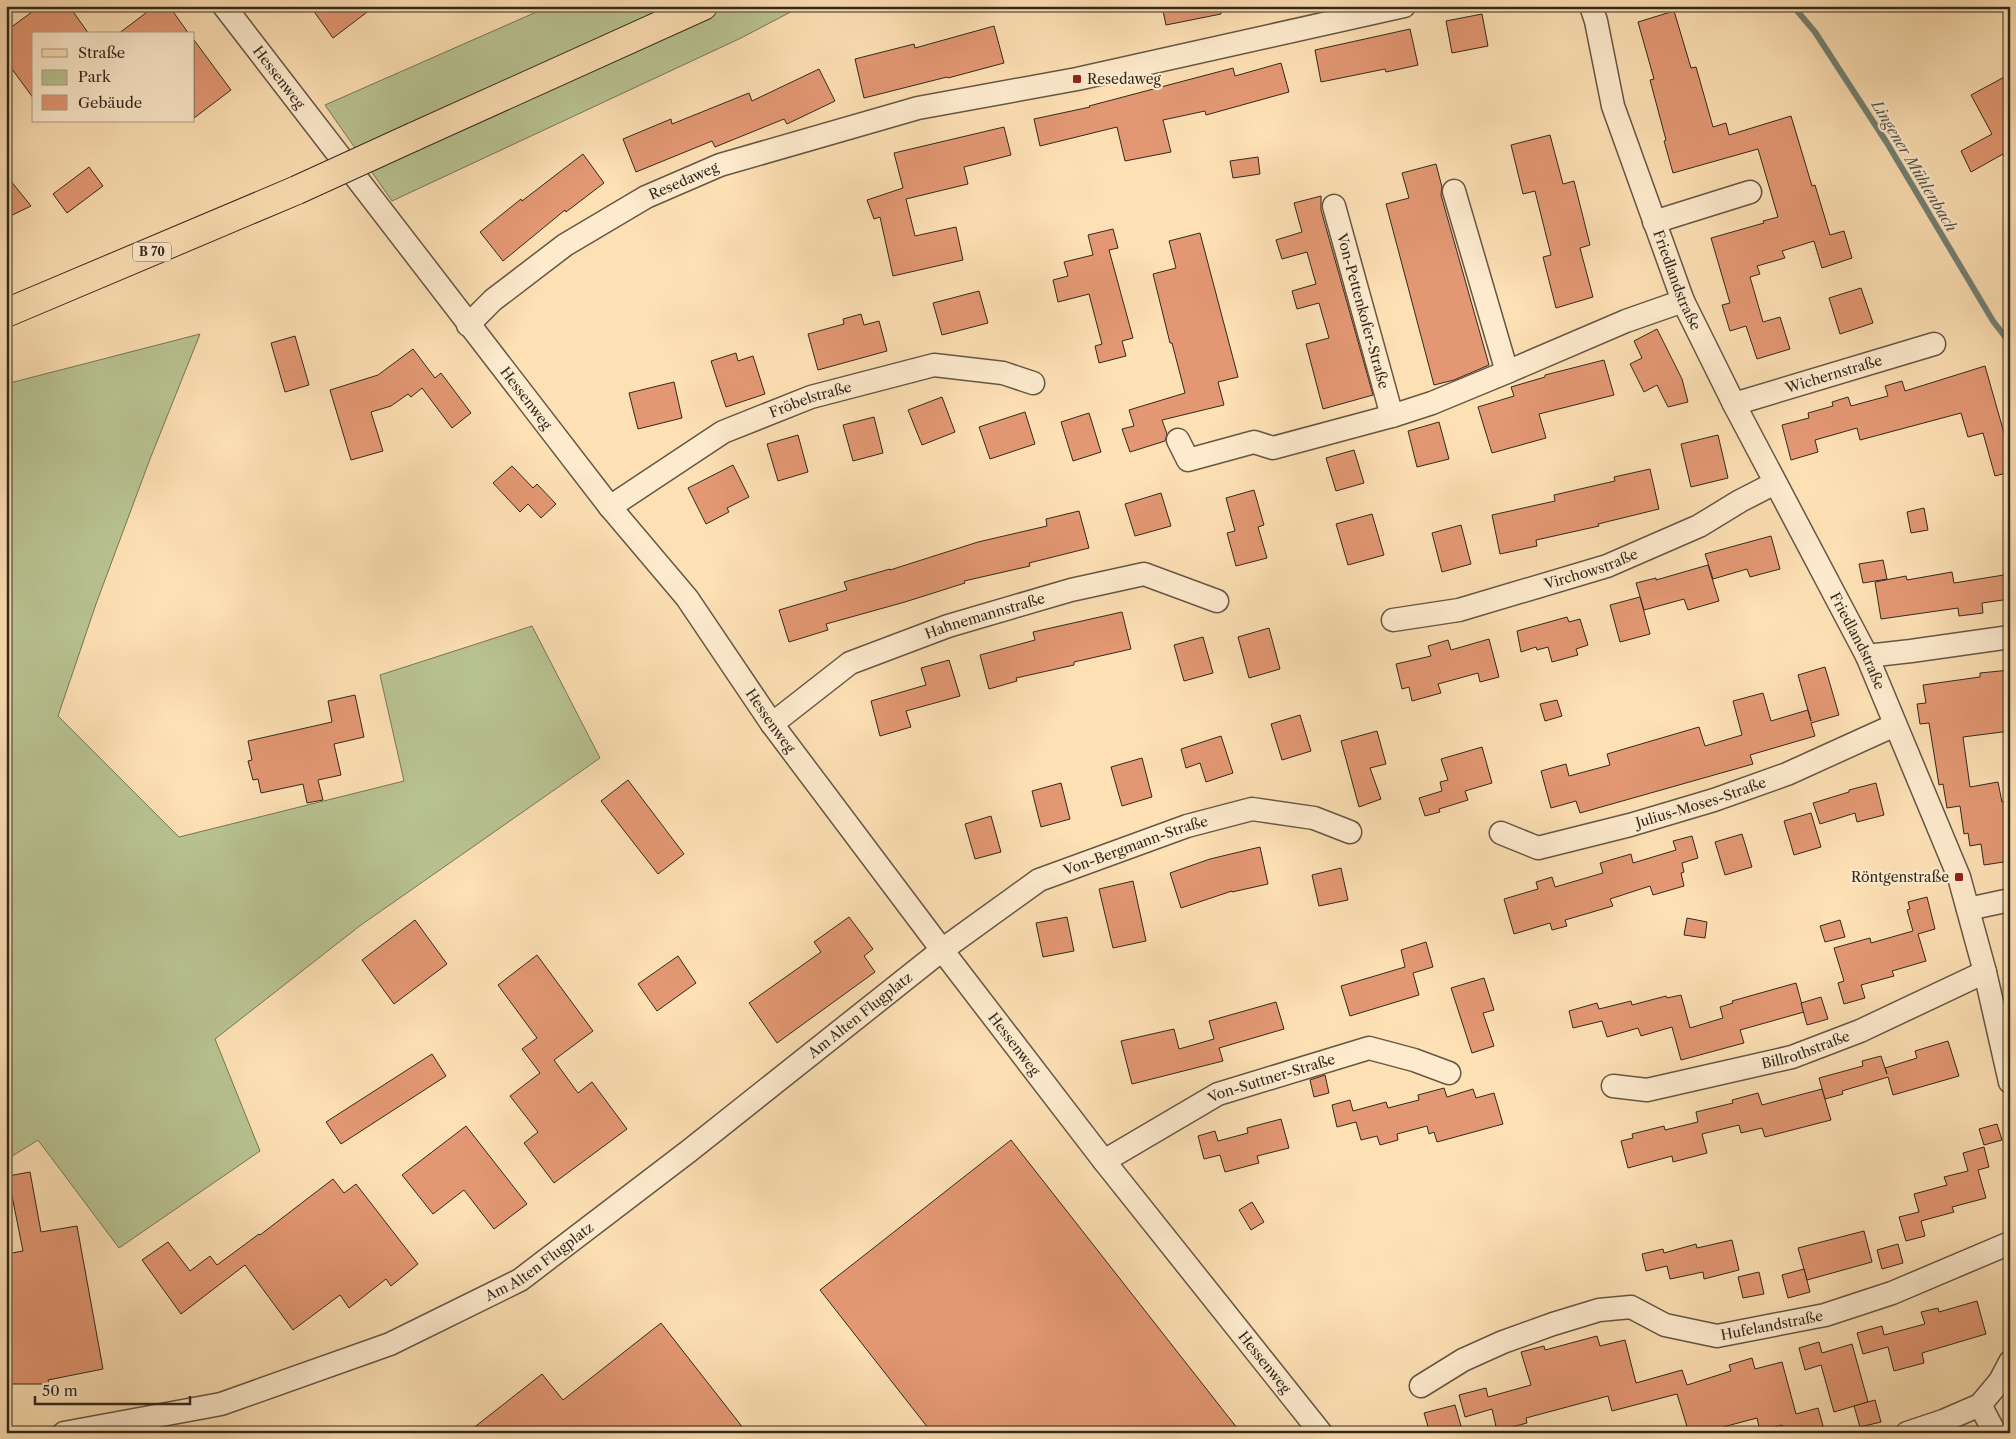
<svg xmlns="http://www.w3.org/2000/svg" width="2016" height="1439" viewBox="0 0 2016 1439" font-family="'Libre Caslon Text',serif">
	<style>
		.green { fill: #b9c392; stroke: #767658 }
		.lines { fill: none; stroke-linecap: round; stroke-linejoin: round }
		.stream { stroke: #738175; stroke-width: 6 }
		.building { fill: #e39873; stroke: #32281f }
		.minor-casing { stroke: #655644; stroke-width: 25 }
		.primary-casing { stroke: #32281f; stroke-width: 30 }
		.minor { stroke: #feebce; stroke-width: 22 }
		.primary { stroke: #fde0b4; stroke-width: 28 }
		.primary-bridge-casing { stroke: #32281f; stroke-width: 30; stroke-linecap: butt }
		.primary-bridge { stroke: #fde0b4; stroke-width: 28 }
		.poi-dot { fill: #8f2418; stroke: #feebce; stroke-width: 2 }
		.labels { text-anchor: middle; stroke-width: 4.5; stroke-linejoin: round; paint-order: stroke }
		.shield { fill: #feebce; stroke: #6f6254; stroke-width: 1 }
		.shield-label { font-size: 12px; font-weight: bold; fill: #32281f }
		.street-label { font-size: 14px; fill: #32281f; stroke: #feebce }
		.poi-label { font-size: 14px; fill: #32281f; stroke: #feebce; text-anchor: start }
		.water-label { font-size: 15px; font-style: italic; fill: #53554a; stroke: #feebce }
	</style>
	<rect width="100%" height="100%" fill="#fde0b4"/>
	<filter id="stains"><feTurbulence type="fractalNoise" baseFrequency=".004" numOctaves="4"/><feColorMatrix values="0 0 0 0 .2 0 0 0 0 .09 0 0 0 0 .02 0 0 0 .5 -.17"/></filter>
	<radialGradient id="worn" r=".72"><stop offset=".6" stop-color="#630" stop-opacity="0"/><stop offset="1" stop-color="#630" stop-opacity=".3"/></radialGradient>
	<g class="green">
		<polygon points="550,6 802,6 741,38 392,201 325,105"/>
		<polygon points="200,334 150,459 96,604 58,716 179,837 404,781 380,675 532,626 600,758 361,925 215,1039 260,1151 119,1248 38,1140 6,1160 6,384"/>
	</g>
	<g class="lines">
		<polyline class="stream" points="1793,6 1815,32 1887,143 1993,321 2010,343"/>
	</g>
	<g class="building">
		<polygon points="40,6 69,6 89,34 34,34 34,99 6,61 6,31"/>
		<polygon points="155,6 169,6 189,34 118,34"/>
		<polygon points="310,6 375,6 333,38"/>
		<polygon points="1162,6 1220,6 1221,14 1166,25"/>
		<polygon points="1674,11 1691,68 1696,67 1713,127 1726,123 1729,135 1791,116 1812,186 1815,185 1830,235 1844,231 1852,258 1822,268 1814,241 1782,251 1785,258 1757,266 1760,274 1750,277 1763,322 1780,317 1790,349 1757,359 1746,326 1730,331 1722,305 1730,303 1711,238 1764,223 1763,221 1778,217 1758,149 1673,173 1664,141 1666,140 1650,80 1654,79 1638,22"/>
		<polygon points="1482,14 1488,46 1452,53 1446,21"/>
		<polygon points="994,26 1004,63 948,78 947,77 864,98 855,59 914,44 915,48"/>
		<polygon points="1410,29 1418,65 1386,72 1385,69 1321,82 1315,50"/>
		<polygon points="194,40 231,90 194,118"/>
		<polygon points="1281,63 1289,92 1206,115 1205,111 1163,120 1171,152 1125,161 1117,127 1040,146 1034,119 1090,107 1089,106 1233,68 1235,76"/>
		<polygon points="819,69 835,101 787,124 784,119 715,147 712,141 636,172 623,139 671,119 672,124 749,93 752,101"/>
		<polygon points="2010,74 2010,168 2003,154 1971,172 1961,151 1992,134 1971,95"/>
		<polygon points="1004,127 1011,155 964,167 968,184 906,199 915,236 956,227 963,260 893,276 880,217 874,219 867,200 903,188 894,153"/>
		<polygon points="1550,135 1563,184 1574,181 1590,245 1580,248 1593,297 1556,308 1543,257 1551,255 1535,191 1523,194 1511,145"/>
		<polygon points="583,154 604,183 566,212 565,210 503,261 480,232 521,199 522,201"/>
		<polygon points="1258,157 1260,174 1233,178 1230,161"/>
		<polygon points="1436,164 1442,187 1441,195 1489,365 1454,380 1434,385 1386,204 1409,198 1402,173"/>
		<polygon points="89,167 103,186 67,213 53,194"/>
		<polygon points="6,175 31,206 6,218"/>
		<polygon points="1321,196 1321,210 1373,395 1323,409 1306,344 1329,338 1319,303 1297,309 1292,291 1316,284 1307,252 1282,259 1276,240 1302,232 1294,203"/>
		<polygon points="1113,229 1118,248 1109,250 1133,338 1122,341 1126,356 1099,363 1095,346 1102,344 1089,294 1058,302 1053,280 1068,276 1064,262 1093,255 1088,235"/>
		<polygon points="1200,233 1238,377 1218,382 1224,405 1162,420 1167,434 1165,441 1130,452 1122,429 1134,426 1129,410 1185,393 1172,343 1170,343 1153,274 1176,268 1169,241"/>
		<polygon points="1861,288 1873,323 1840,334 1829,298"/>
		<polygon points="979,291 988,323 942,335 933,303"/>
		<polygon points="861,314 864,325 879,321 887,351 818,370 808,334 844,324 843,319"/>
		<polygon points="1657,329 1682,379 1688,402 1668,407 1657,385 1644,392 1630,364 1642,358 1634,341"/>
		<polygon points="295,336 309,385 285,392 271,343"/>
		<polygon points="413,349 435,378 441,373 471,413 452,428 422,388 411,397 408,394 391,406 371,412 383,451 351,460 330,390 378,375"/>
		<polygon points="736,353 738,361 753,356 765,394 726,407 711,361"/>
		<polygon points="1604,360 1614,395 1539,414 1546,438 1492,453 1478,407 1514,396 1511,387 1545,377 1545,375"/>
		<polygon points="1985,366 2006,440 2010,439 2010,472 1995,476 1983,433 1968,437 1961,413 1860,440 1857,428 1815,440 1818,452 1791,460 1782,425 1809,418 1808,413 1833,406 1832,402 1848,397 1851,406 1888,396 1885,386 1902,381 1905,391"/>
		<polygon points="674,382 682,418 638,429 629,393"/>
		<polygon points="942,397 955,432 922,445 908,410"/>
		<polygon points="1025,412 1035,444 990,459 979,427"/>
		<polygon points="1089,413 1101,452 1073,461 1061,422"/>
		<polygon points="874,417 883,453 853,461 843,425"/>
		<polygon points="1439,422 1449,459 1417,467 1408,431"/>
		<polygon points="798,435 808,472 778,481 767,444"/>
		<polygon points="1718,435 1728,478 1691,487 1681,444"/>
		<polygon points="1354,450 1364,483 1336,491 1326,458"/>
		<polygon points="733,465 749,497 727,508 729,512 706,524 688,488"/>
		<polygon points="512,466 533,488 537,484 556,504 541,518 528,504 520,512 493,483"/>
		<polygon points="1650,469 1659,509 1598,524 1599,526 1536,540 1537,546 1500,554 1492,515 1555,501 1554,495 1615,481 1614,477"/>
		<polygon points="1254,490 1264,525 1258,527 1267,558 1236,566 1227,533 1235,531 1226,498"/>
		<polygon points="1161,493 1171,526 1135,536 1125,504"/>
		<polygon points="1924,508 1928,530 1911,533 1907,512"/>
		<polygon points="1079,511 1089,548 1029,563 1030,566 964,581 965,583 905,602 826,624 828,630 789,642 779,610 847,590 844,582 890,569 890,570 978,542 1047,526 1046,519"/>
		<polygon points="1372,514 1384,555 1348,565 1336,524"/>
		<polygon points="1461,525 1471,564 1442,572 1432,533"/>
		<polygon points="1771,536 1780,569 1750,577 1747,569 1713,579 1705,554"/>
		<polygon points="1883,560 1887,579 1863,583 1859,564"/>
		<polygon points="1708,565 1719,601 1688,610 1684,599 1644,610 1636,583 1656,578 1656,580"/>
		<polygon points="1952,572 1954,583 2010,574 2010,599 1982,603 1983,613 1959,616 1958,608 1881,619 1875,582 1906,576 1907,580"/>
		<polygon points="1640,597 1650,634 1620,642 1610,605"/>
		<polygon points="1122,612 1131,649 1074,662 1074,665 1016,678 1017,681 989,689 980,655 1035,640 1033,632"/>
		<polygon points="1567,617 1569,622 1580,619 1588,645 1576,649 1578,655 1552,662 1548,647 1537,650 1536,647 1521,652 1517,631"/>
		<polygon points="1269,628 1280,669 1249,678 1238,637"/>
		<polygon points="1203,637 1213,673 1184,681 1174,645"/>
		<polygon points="1489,639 1499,677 1480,682 1478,673 1438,684 1441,693 1412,701 1409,687 1402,689 1396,664 1431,656 1428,646 1448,640 1451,650"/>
		<polygon points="949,660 960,696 906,711 911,727 880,736 871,701 926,685 921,668"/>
		<polygon points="1825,667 1839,715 1811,723 1815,736 1750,755 1753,764 1580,813 1576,801 1551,808 1541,771 1566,764 1569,776 1610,765 1607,754 1699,727 1705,746 1742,735 1733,701 1763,693 1771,721 1808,710 1811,721 1798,675"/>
		<polygon points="2010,670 2010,731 1963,737 1970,787 1998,782 2002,802 2006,801 2010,824 2010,861 1984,865 1981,844 1970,846 1968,833 1964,834 1960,806 1947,808 1943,784 1939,785 1929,723 1920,724 1917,704 1926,703 1923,685 1980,677 1980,673"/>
		<polygon points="355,695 364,737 334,744 341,775 318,780 323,800 307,803 303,784 261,793 258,779 253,780 248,761 252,760 248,741 332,722 328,701"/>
		<polygon points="1557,700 1562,716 1545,721 1540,704"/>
		<polygon points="1300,715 1311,751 1282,760 1271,724"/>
		<polygon points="1377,731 1386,764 1370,768 1381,799 1359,807 1341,741"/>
		<polygon points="1221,736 1233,773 1206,782 1200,763 1186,768 1181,749"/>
		<polygon points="1482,747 1492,783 1465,791 1468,800 1439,809 1440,812 1425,816 1419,798 1442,791 1440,782 1448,780 1441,759"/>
		<polygon points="1142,758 1152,797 1122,806 1111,767"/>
		<polygon points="628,780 684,854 658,874 601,801"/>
		<polygon points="1061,783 1070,819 1041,827 1032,791"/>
		<polygon points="1876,783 1884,815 1857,822 1855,813 1820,824 1813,803 1849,792 1849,790"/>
		<polygon points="1811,813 1821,847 1794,855 1784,821"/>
		<polygon points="991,816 1001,852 975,859 965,824"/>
		<polygon points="1742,834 1752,867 1725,875 1715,842"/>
		<polygon points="1692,836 1698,858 1682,863 1684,872 1681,873 1684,886 1653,895 1650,886 1610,899 1613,906 1565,920 1567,926 1552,930 1550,923 1514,934 1504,899 1538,889 1536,882 1552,877 1555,887 1603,873 1600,863 1631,854 1633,863 1676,850 1673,841"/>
		<polygon points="1260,847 1268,884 1232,892 1232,891 1181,908 1170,873 1210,859"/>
		<polygon points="1341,868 1348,900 1319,906 1312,875"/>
		<polygon points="1133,881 1146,941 1113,948 1099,889"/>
		<polygon points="1927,897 1935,929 1918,934 1926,961 1892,971 1894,976 1861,985 1865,998 1844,1004 1838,983 1844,981 1834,948 1870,938 1871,943 1913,931 1907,910 1910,909 1908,902"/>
		<polygon points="849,917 873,949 864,956 875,972 777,1043 749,1003 821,952 814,942"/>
		<polygon points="1067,917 1074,951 1043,957 1036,923"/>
		<polygon points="1687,918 1707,922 1705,938 1684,935"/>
		<polygon points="415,920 447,964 394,1004 362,960"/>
		<polygon points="1840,920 1845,937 1825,942 1820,926"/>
		<polygon points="1426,942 1433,967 1413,973 1419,995 1350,1016 1341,986 1405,967 1401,950"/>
		<polygon points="537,955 593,1031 554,1060 578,1093 592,1082 627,1129 554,1183 524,1143 538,1132 510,1096 540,1073 522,1049 537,1038 498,985"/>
		<polygon points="678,956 696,983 657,1011 638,984"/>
		<polygon points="1484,978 1494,1010 1483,1013 1494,1046 1472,1053 1451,988"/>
		<polygon points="1796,983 1804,1012 1740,1030 1744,1043 1681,1060 1672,1027 1641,1036 1638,1028 1607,1037 1602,1021 1573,1028 1569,1011 1597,1003 1599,1009 1631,1001 1632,1005 1666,996 1667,998 1681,995 1690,1028 1723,1018 1720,1007 1733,1003 1732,1001"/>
		<polygon points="1821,997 1828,1019 1807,1025 1801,1003"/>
		<polygon points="1276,1002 1284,1029 1219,1048 1223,1061 1132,1084 1121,1041 1174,1029 1179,1049 1214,1039 1209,1021"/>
		<polygon points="1948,1041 1959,1076 1893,1095 1888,1077 1842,1091 1843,1094 1825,1099 1819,1078 1863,1066 1862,1061 1881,1056 1887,1074 1885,1068 1917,1058 1915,1051"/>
		<polygon points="432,1054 446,1076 341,1144 326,1122"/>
		<polygon points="1325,1075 1329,1093 1314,1097 1310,1080"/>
		<polygon points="1444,1088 1447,1097 1473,1089 1476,1098 1494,1093 1503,1124 1437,1142 1434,1132 1429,1134 1427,1126 1397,1134 1398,1140 1380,1145 1377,1136 1361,1140 1356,1122 1337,1127 1332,1105 1350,1100 1353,1111 1386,1102 1388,1108 1419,1100 1418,1095"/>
		<polygon points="1822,1089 1831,1120 1765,1137 1762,1128 1741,1133 1739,1125 1702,1134 1707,1153 1673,1162 1672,1156 1628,1168 1621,1141 1633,1138 1632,1134 1664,1126 1665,1130 1698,1122 1696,1112 1733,1103 1732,1100 1758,1093 1762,1105"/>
		<polygon points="1281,1119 1289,1148 1257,1156 1259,1163 1225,1172 1220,1155 1204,1159 1198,1136 1215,1131 1218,1141 1248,1133 1247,1128"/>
		<polygon points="1997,1124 2002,1140 1984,1145 1979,1129"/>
		<polygon points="466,1126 527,1204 494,1229 464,1190 433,1214 402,1175"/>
		<polygon points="1011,1140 1241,1433 932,1433 820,1290"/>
		<polygon points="1984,1147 1989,1167 1978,1170 1986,1198 1952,1207 1954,1212 1921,1221 1925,1236 1906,1241 1899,1217 1919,1212 1914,1194 1947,1185 1944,1177 1968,1171 1963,1153"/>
		<polygon points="30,1172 41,1232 77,1226 103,1369 48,1380 49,1384 11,1384 6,1360 6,1292 9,1291 6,1275 6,1254 23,1251 8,1176"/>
		<polygon points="333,1179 344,1193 356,1184 418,1264 391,1286 386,1279 349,1308 340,1295 293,1330 245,1265 181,1314 142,1260 168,1242 190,1271 210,1256 217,1265 259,1234 260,1235"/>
		<polygon points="1252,1202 1264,1222 1251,1230 1239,1210"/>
		<polygon points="1864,1231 1872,1262 1807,1280 1798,1248"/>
		<polygon points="1732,1240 1739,1270 1704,1279 1703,1272 1670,1279 1667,1266 1646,1271 1642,1254 1663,1249 1664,1253 1696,1244 1697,1248"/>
		<polygon points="1898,1244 1903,1263 1882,1269 1877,1250"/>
		<polygon points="1804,1269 1810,1292 1788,1298 1782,1275"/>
		<polygon points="1759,1272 1764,1294 1743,1298 1738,1277"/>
		<polygon points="1977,1301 1986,1334 1922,1353 1924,1363 1894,1371 1888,1347 1863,1354 1857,1333 1882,1326 1884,1335 1925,1324 1921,1312 1938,1308 1939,1312"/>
		<polygon points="661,1323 747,1433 467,1433 542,1374 563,1400"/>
		<polygon points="1597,1336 1600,1346 1625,1340 1636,1383 1682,1370 1687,1385 1731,1371 1729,1365 1752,1358 1755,1369 1782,1362 1796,1414 1818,1408 1825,1433 1784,1433 1782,1425 1760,1431 1757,1418 1723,1427 1724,1433 1689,1433 1677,1394 1612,1411 1608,1396 1526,1418 1527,1423 1497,1431 1492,1409 1465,1417 1459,1395 1486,1388 1488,1397 1531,1385 1521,1352 1544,1346 1545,1350"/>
		<polygon points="1819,1342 1822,1353 1852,1344 1868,1402 1834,1412 1821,1365 1805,1370 1799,1348"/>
		<polygon points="1875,1400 1881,1422 1860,1427 1854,1406"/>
		<polygon points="1455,1405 1463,1433 1430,1433 1424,1413"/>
	</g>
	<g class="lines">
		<defs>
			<g id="minor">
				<path id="s1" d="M224 6 610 507 687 598 772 724 942 950 1104 1161 1321 1433"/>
				<path id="s2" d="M1591 6 1596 21 1613 106 1683 301 1734 404 1867 656 1959 877 1985 972 2010 1082"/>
				<polyline points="1454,191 1507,372"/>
				<path id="s3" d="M1334 206 1392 416"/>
				<polyline points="1654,222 1750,192"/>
				<path id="s4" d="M468 325 493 300 565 245 646 197 720 165 918 108 1077 79 1404 6"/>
				<path id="s5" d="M1734 404 1934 344"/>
				<polyline points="1178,440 1188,460 1254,442 1273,448 1392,416 1432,403 1507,372 1626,321 1683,301"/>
				<path id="s6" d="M610 507 723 432 811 397 934 365 1003 373 1033 383"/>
				<path id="s7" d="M1393 620 1459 610 1607 566 1699 526 1740 501 1775 483"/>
				<polyline points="1867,656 1911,651 2010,637"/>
				<path id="s8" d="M772 724 850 663 948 626 1071 590 1144 574 1217 601"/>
				<path id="s9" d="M1501 833 1538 848 1630 825 1714 800 1787 774 1895 725"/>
				<polyline points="1968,909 2010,900"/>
				<path id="s10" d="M1613 1086 1647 1090 1792 1057 1860 1031 1985 972"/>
				<path id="s11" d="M1104 1161 1218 1094 1369 1048 1414 1060 1449 1073"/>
				<path id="s12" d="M1421 1386 1463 1360 1503 1342 1553 1324 1599 1310 1631 1307 1665 1325 1717 1336 1825 1315 1892 1293 2010 1243"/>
				<polyline points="1980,1405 1995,1433"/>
				<path id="s13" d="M64 1433 221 1404 390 1344 520 1280 689 1151 942 950 1039 880 1187 826 1252 809 1314 818 1350 832"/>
				<polyline points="1907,1433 1943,1421 1980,1405 2000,1381 2010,1362"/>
			</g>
			<g id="primary">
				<polyline points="413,137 703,6"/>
				<polyline points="6,313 297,190"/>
			</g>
		</defs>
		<use href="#minor" class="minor-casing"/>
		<use href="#primary" class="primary-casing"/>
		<use href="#minor" class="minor"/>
		<use href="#primary" class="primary"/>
		<defs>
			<polyline id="primary-bridge" points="297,190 413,137"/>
		</defs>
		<use href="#primary-bridge" class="primary-bridge-casing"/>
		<use href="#primary-bridge" class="primary-bridge"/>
	</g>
	<g class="poi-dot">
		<rect x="1072" y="74" width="10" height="10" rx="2.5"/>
		<rect x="1954" y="872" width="10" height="10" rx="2.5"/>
	</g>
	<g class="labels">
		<rect class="shield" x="133" y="242.5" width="38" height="19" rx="4"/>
		<g class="shield-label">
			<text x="152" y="256">B 70</text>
		</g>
		<g class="street-label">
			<text dy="5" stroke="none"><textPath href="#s1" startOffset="90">Hessenweg</textPath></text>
			<text dy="5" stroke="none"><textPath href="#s4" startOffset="261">Resedaweg</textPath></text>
			<text dy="5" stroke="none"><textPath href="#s2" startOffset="288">Friedlandstraße</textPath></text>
			<text dy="5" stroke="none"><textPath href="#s3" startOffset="109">Von-Pettenkofer-Straße</textPath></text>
			<text dy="5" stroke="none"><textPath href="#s5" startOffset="104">Wichernstraße</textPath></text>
			<text dy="5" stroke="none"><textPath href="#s1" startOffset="495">Hessenweg</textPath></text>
			<text dy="5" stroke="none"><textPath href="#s6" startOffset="229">Fröbelstraße</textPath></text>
			<text dy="5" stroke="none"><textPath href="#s7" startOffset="205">Virchowstraße</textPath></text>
			<text dy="5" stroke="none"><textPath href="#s8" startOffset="242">Hahnemannstraße</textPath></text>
			<text dy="5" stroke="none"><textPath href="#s2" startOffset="692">Friedlandstraße</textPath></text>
			<text dy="5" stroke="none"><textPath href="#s1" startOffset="900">Hessenweg</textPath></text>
			<text dy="5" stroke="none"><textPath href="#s9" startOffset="209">Julius-Moses-Straße</textPath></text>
			<text dy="5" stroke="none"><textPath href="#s13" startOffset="1242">Von-Bergmann-Straße</textPath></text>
			<text dy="5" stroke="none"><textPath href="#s13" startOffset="915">Am Alten Flugplatz</textPath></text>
			<text dy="5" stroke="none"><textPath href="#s1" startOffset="1305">Hessenweg</textPath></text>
			<text dy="5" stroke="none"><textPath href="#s10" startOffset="198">Billrothstraße</textPath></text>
			<text dy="5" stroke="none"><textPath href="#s11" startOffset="188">Von-Suttner-Straße</textPath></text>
			<text dy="5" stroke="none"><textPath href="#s13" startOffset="510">Am Alten Flugplatz</textPath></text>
			<text dy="5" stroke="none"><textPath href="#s12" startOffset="374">Hufelandstraße</textPath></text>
			<text dy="5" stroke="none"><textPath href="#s1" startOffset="1710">Hessenweg</textPath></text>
		</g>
		<g class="poi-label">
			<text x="1087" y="84">Resedaweg</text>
			<text x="1949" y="882" text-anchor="end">Röntgenstraße</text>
		</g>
		<g class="water-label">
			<text transform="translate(1914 166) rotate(59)" y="5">Lingener Mühlenbach</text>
		</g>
	</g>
	<rect width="2016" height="1439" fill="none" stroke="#fde0b4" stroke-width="25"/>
	<rect x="8" y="8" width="2001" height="1424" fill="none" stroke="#32281f" stroke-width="2.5"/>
	<rect x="12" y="12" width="1991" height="1414" fill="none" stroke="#32281f"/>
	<rect x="32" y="32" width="162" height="90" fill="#feebce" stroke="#ac9d88"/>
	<rect x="42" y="49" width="25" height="8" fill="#fde0b4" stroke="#ac9d88"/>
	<text x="78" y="58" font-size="15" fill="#32281f">Straße</text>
	<rect x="42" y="70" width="25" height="15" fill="#b9c392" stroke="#ac9d88"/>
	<text x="78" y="82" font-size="15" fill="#32281f">Park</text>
	<rect x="42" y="95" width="25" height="15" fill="#e39873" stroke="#ac9d88"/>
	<text x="78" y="108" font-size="15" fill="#32281f">Gebäude</text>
	<path d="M35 1396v8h155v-8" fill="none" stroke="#32281f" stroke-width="2.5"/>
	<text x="42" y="1396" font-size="15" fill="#32281f" stroke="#feebce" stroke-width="4" paint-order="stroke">50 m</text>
	<rect width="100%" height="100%" filter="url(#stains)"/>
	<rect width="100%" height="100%" fill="url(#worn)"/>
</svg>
